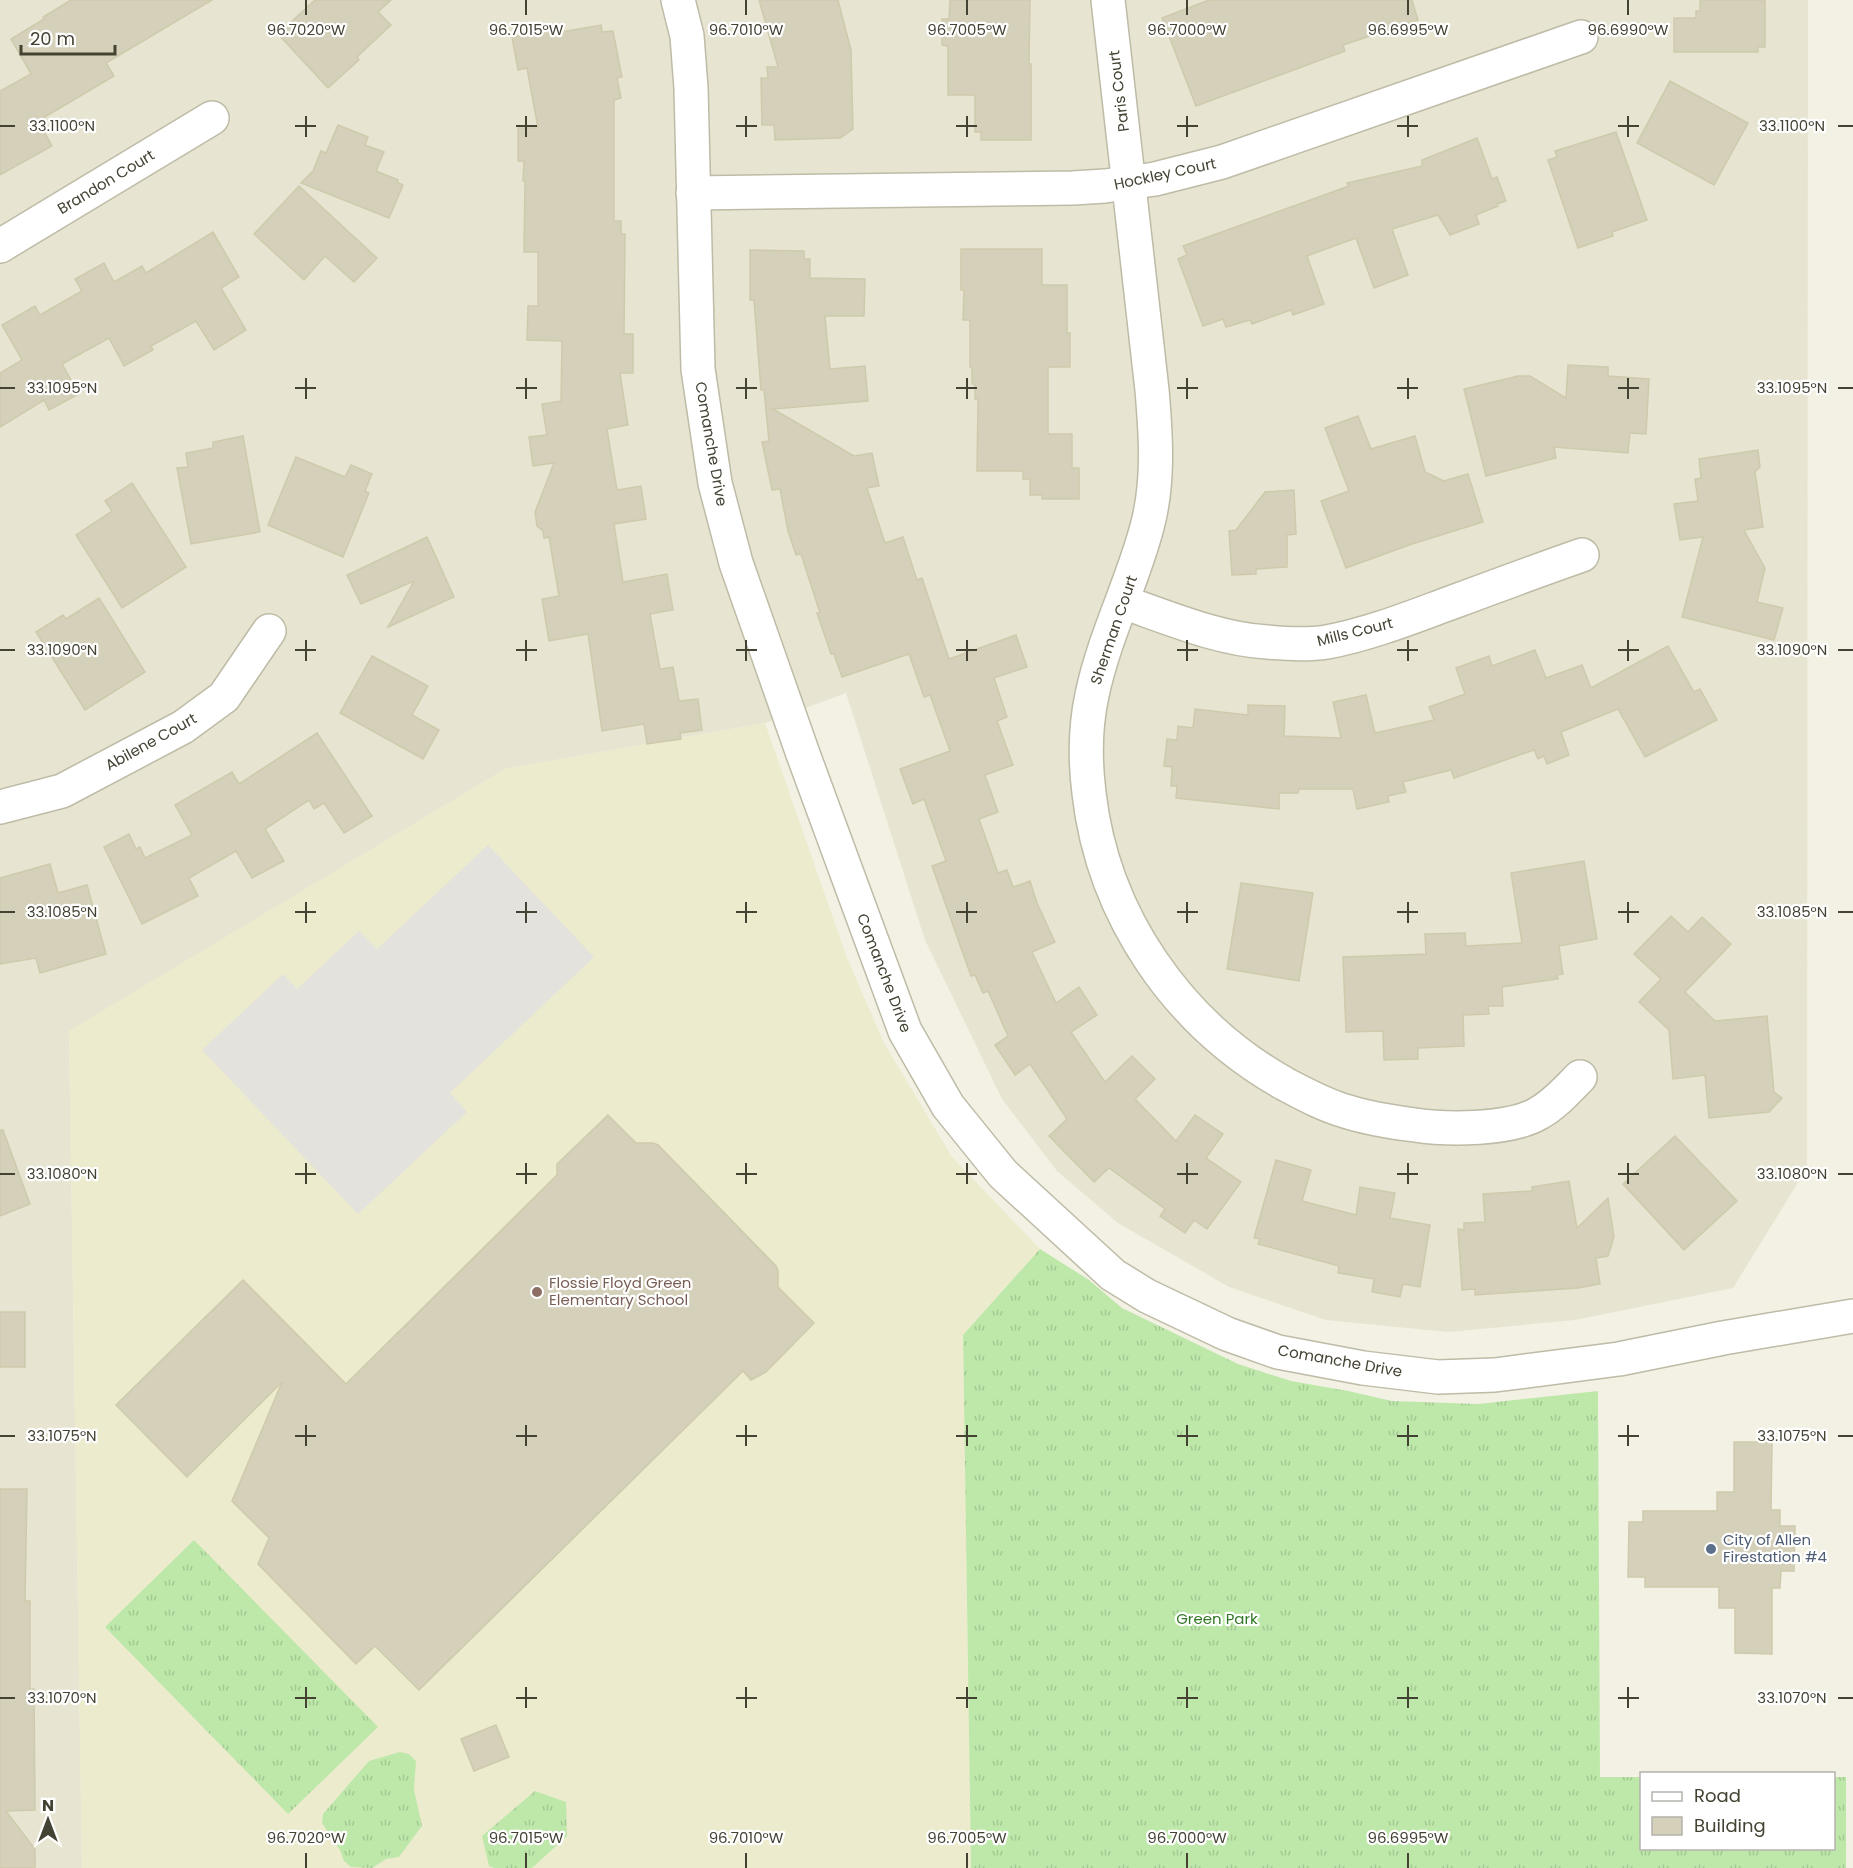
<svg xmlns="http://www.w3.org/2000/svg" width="1853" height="1868" viewBox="0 0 1853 1868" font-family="Poppins,sans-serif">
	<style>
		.residential { fill: #e7e5d1 }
		.education { fill: #ecebcd }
		.grass { fill: url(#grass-tufts) }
		.parking { fill: #e3e2dc }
		.building { fill: #d4d0b9; stroke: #cfcaac; stroke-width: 1.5 }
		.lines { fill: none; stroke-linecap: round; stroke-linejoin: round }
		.minor-casing { stroke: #bebba6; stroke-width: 36 }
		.minor { stroke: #fff; stroke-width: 33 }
		.ticks { fill: none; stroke: #444233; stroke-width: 2 }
		.education-dot { fill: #8d6e63; stroke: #fff; stroke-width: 2 }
		.service-dot { fill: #5c6f8a; stroke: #fff; stroke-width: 2 }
		.labels { text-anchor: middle; stroke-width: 4.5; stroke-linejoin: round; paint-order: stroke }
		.street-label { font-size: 15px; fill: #444233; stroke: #fff }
		.education-label { font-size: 15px; fill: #785e54; stroke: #fff; text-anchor: start }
		.service-label { font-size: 15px; fill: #4e5e75; stroke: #fff; text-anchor: start }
		.park-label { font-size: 15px; fill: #317725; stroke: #fff }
		.ticks-label { font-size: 15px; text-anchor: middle; fill: #444233; stroke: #fff; stroke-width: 4.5; stroke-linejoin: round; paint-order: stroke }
	</style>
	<defs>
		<pattern id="grass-tufts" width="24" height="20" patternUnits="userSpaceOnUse" patternTransform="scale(1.5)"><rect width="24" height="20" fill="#bee8aa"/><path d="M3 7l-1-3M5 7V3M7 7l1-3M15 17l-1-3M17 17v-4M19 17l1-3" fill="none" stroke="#a4c893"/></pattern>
	</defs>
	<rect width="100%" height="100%" fill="#f2f1e3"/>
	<polygon class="residential" points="0,0 1808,0 1807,1168 1733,1288 1575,1320 1448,1332 1326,1320 1229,1287 1118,1223 1057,1171 1002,1099 925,940 846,693 765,723 505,769 69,1032 82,1868 0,1868"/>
	<polygon class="education" points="765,723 847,958 884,1043 952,1157 1040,1249 963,1335 971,1868 82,1868 69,1031 505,769"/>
	<g class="grass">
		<polygon points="1040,1249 1089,1280 1122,1308 1238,1364 1291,1381 1348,1391 1392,1401 1478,1404 1598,1391 1600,1777 1641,1777 1642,1848 1834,1848 1834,1777 1846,1777 1846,1868 971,1868 963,1335"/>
		<polygon points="194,1540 378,1727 288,1814 105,1627"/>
		<polygon points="400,1752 409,1754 416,1761 414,1790 422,1826 399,1857 386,1859 372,1868 351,1867 344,1861 340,1850 322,1823 323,1814 369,1761"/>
		<polygon points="535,1791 566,1802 567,1836 532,1868 494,1868 489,1866 482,1836"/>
	</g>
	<polygon class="parking" points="488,845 594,957 450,1093 467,1112 358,1214 202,1050 283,974 297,989 359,931 377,949"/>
	<g class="building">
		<polygon points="71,0 212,0 106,63 114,76 38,121 52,146 0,175 0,91 31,74 11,39 44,19 43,17"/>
		<polygon points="315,0 391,0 378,12 391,25 357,57 359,60 328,88 278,34"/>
		<polygon points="759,0 838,0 851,50 853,129 840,138 775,140 774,125 762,125 761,78 768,78 767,67 778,67"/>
		<polygon points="950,0 1030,0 1029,64 1031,64 1031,140 981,140 981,132 975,132 975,95 948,95 948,46 942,45 942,19 949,19"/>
		<polygon points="1209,0 1412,0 1418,20 1343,45 1345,51 1196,106 1162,18"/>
		<polygon points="1700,0 1765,0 1765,47 1758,47 1758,52 1674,52 1674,18 1696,18 1696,11 1700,11"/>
		<polygon points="601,25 602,32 613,31 622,77 617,78 621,98 614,100 614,221 621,221 621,234 625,234 624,334 633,334 633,373 620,373 628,425 607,429 617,490 641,486 646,519 614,524 623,582 667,574 673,610 650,614 660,669 673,667 679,701 698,699 702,730 680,733 681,739 647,744 644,724 602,731 588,634 549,641 542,599 559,596 549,537 544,538 543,531 537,526 535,512 554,463 533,466 529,437 547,435 542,404 561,401 562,341 527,340 528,306 538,306 538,252 524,252 525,181 523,181 524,161 518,161 518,128 538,128 527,68 518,70 512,37 561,29 561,32"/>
		<polygon points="1670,81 1748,123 1714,185 1637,143"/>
		<polygon points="338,125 368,137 365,145 384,152 376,171 398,180 397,182 403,185 389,218 301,183 313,171 321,151 326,153"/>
		<polygon points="1616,132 1647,220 1612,232 1613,236 1578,248 1548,160 1557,157 1555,151"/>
		<polygon points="1477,138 1492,179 1497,177 1506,201 1497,204 1498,206 1476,215 1479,224 1450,235 1438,215 1392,229 1408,275 1374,288 1356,238 1307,256 1324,304 1293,315 1291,310 1252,324 1250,320 1226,327 1223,319 1203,326 1178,259 1187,255 1183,246 1349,186 1347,183 1422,166 1422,160"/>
		<polygon points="299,186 377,258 354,282 325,256 304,280 254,234"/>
		<polygon points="213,232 239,277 221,288 246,330 214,350 196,321 151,346 153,350 124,366 109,338 62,364 79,394 49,410 44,400 0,427 0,373 22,360 2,325 35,306 40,315 82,291 75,279 104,263 114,282 142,266 146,273"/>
		<polygon points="961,249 1042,249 1042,285 1067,285 1067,333 1070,333 1070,367 1048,367 1048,434 1072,434 1072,468 1079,468 1079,499 1042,499 1042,495 1030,495 1030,479 1023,479 1023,471 977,471 978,399 975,399 975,384 972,384 972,367 970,367 970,320 963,320 964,290 961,290"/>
		<polygon points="750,250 804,251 804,259 810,259 810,278 865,279 864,316 825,316 830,369 865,366 868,401 773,409 854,456 872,453 879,486 867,488 885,543 903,537 917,580 922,578 949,659 1016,635 1027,667 994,678 1007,717 997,721 1013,765 985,775 998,812 979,819 998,873 1007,870 1013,887 1030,881 1037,903 1055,942 1032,952 1056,1003 1079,987 1097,1015 1071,1032 1105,1082 1132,1056 1155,1079 1135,1099 1176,1141 1195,1115 1223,1134 1206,1158 1241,1182 1207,1229 1194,1220 1185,1233 1160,1216 1165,1209 1109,1168 1094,1182 1049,1136 1067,1119 1030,1064 1015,1075 995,1045 1008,1036 988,991 983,993 975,975 971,976 932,866 946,861 924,799 913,804 900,769 950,751 930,695 924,697 909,654 842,677 834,654 831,654 817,613 820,613 801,554 796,555 788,531 780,489 772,490 762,442 769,441 764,390 761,390 754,300 750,300"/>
		<polygon points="1568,365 1608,367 1608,376 1649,379 1646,434 1630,433 1628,453 1554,447 1556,458 1486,476 1464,389 1518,376 1530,376 1566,398"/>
		<polygon points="1358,416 1371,449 1415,436 1425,472 1444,481 1468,474 1483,522 1412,544 1346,568 1321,501 1349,491 1325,428"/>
		<polygon points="243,436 260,532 191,544 177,468 188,467 186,453 213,448 213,442"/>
		<polygon points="1758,450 1760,467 1755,472 1763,527 1744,530 1765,568 1757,602 1783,608 1774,640 1682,617 1703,537 1680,540 1674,504 1698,501 1695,479 1701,478 1699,459"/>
		<polygon points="296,457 345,477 351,465 372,474 365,491 369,493 343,557 268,525"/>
		<polygon points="132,483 186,567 122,608 76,535 112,511 105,501"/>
		<polygon points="1294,490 1296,534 1287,535 1287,567 1256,569 1256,574 1232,575 1229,531 1236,530 1265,492"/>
		<polygon points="427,537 454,597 388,627 414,581 361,604 347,575"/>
		<polygon points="99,598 145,672 85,710 36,632 63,615 66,619"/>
		<polygon points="1668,646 1694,692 1700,689 1717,720 1645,757 1618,709 1561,732 1569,755 1547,764 1544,756 1538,759 1534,750 1454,778 1451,770 1403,782 1406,792 1388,796 1389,802 1357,809 1353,789 1299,789 1298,793 1279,793 1279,809 1176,798 1177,786 1171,786 1172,767 1164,766 1167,739 1177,740 1178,726 1193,728 1195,709 1248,715 1248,705 1285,706 1284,736 1341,738 1333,702 1366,695 1375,733 1434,720 1429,707 1465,694 1456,668 1489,656 1492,666 1535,650 1546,678 1582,665 1591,688"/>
		<polygon points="372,656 428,686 412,715 439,730 423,759 340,713"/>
		<polygon points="317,733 372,816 344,833 324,803 314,809 309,800 265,829 284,861 252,878 236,851 189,878 198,896 142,924 104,847 129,834 136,849 140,847 145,858 192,835 175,805 232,772 239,784"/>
		<polygon points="1584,861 1597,939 1559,946 1563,974 1557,975 1558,979 1502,987 1503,1006 1488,1006 1489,1014 1463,1015 1464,1046 1418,1048 1418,1059 1384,1060 1383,1031 1346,1032 1343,957 1426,954 1425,934 1465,933 1466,946 1522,943 1511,873"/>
		<polygon points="50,864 58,893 87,885 106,954 40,973 36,958 0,964 0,878"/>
		<polygon points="1241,883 1313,893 1299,981 1227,969"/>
		<polygon points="1671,916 1688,932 1702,917 1731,944 1685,992 1715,1021 1767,1016 1774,1092 1782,1098 1769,1112 1709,1118 1705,1075 1673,1079 1669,1030 1639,1002 1661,979 1634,954"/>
		<polygon points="608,1115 636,1143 653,1143 658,1145 776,1266 778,1271 778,1287 814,1323 766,1372 751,1380 743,1371 419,1690 375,1646 356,1664 258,1564 269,1538 232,1501 282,1382 187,1477 116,1405 243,1280 346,1384 557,1175 557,1164"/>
		<polygon points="0,1130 3,1130 30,1204 0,1216"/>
		<polygon points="1675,1136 1737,1201 1684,1250 1623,1184"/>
		<polygon points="1276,1160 1311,1170 1302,1201 1356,1215 1360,1187 1395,1193 1390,1218 1430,1225 1420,1287 1403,1284 1400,1297 1372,1292 1374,1279 1338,1273 1339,1266 1258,1244 1260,1239 1254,1238"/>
		<polygon points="1569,1181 1577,1228 1608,1198 1614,1237 1608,1256 1596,1258 1600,1284 1578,1288 1475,1295 1475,1289 1462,1290 1458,1229 1464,1230 1464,1223 1485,1222 1483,1194 1532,1191 1532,1187"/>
		<rect x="0" y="1312" width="25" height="55"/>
		<polygon points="1734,1442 1772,1442 1771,1510 1780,1510 1780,1526 1795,1526 1794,1571 1781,1571 1780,1588 1772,1588 1772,1654 1735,1653 1735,1608 1719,1608 1719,1587 1645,1587 1645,1577 1628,1577 1629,1522 1643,1522 1643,1511 1717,1511 1717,1492 1734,1492"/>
		<polygon points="0,1489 27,1489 25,1601 30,1601 30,1689 34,1689 35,1810 6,1811 35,1849 35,1868 0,1868"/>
		<polygon points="496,1725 509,1757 474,1771 461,1739"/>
	</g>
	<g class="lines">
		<defs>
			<g id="minor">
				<polyline points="678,0 687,36 691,88 698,369 715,483 736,563 803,754 905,1031 948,1106 1003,1174 1113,1275 1147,1296 1227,1334 1278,1352 1363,1368 1438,1377 1495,1375 1619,1359 1723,1338 1853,1316"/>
				<path d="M1108 0 1152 390C1156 436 1159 483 1147 527 1132 584 1104 637 1092 695 1085 727 1085 761 1089 793 1103 916 1178 1024 1285 1084 1304 1094 1324 1105 1345 1111 1367 1118 1391 1122 1415 1125 1448 1130 1511 1130 1539 1113 1555 1104 1567 1090 1580 1077"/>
				<polyline points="693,193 1073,188 1105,186 1155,179 1222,162 1581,37"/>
				<polyline points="0,246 212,118"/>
				<path d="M1123 602C1169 618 1218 639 1267 642 1287 644 1308 645 1327 642 1370 634 1412 617 1453 602 1496 586 1539 570 1582 555"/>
				<polyline points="0,807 62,791 183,727 224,697 269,631"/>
			</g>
		</defs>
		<use href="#minor" class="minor-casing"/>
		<use href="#minor" class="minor"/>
	</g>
	<path class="ticks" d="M306 0V15M526 0V15M746 0V15M967 0V15M1187 0V15M1408 0V15M1628 0V15M306 116V137M526 116V137M746 116V137M967 116V137M1187 116V137M1408 116V137M1628 116V137M0 126H15M295 126H316M516 126H537M736 126H757M956 126H977M1177 126H1198M1397 126H1418M1618 126H1639M1838 126H1853M306 378V399M526 378V399M746 378V399M967 378V399M1187 378V399M1408 378V399M1628 378V399M0 388H15M295 388H316M516 388H537M736 388H757M956 388H977M1177 388H1198M1397 388H1418M1618 388H1639M1838 388H1853M306 640V661M526 640V661M746 640V661M967 640V661M1187 640V661M1408 640V661M1628 640V661M0 650H15M295 650H316M516 650H537M736 650H757M956 650H977M1177 650H1198M1397 650H1418M1618 650H1639M1838 650H1853M306 902V923M526 902V923M746 902V923M967 902V923M1187 902V923M1408 902V923M1628 902V923M0 912H15M295 912H316M516 912H537M736 912H757M956 912H977M1177 912H1198M1397 912H1418M1618 912H1639M1838 912H1853M306 1163V1184M526 1163V1184M746 1163V1184M967 1163V1184M1187 1163V1184M1408 1163V1184M1628 1163V1184M0 1174H15M295 1174H316M516 1174H537M736 1174H757M956 1174H977M1177 1174H1198M1397 1174H1418M1618 1174H1639M1838 1174H1853M306 1425V1446M526 1425V1446M746 1425V1446M967 1425V1446M1187 1425V1446M1408 1425V1446M1628 1425V1446M0 1436H15M295 1436H316M516 1436H537M736 1436H757M956 1436H977M1177 1436H1198M1397 1436H1418M1618 1436H1639M1838 1436H1853M306 1687V1708M526 1687V1708M746 1687V1708M967 1687V1708M1187 1687V1708M1408 1687V1708M1628 1687V1708M0 1698H15M295 1698H316M516 1698H537M736 1698H757M956 1698H977M1177 1698H1198M1397 1698H1418M1618 1698H1639M1838 1698H1853M306 1853V1868M526 1853V1868M746 1853V1868M967 1853V1868M1187 1853V1868M1408 1853V1868"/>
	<circle class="education-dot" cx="537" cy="1292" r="6"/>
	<circle class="service-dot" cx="1711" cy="1549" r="6"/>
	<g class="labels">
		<g class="street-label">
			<text transform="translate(1119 91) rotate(-97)" y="5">Paris Court</text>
			<text transform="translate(1165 174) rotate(-12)" y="5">Hockley Court</text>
			<text transform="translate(106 182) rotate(-31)" y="5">Brandon Court</text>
			<text transform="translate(711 444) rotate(80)" y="5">Comanche Drive</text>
			<text transform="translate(1114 630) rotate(-71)" y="5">Sherman Court</text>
			<text transform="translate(1355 632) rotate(-14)" y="5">Mills Court</text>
			<text transform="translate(151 742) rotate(-29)" y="5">Abilene Court</text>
			<text transform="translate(884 973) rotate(69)" y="5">Comanche Drive</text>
			<text transform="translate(1340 1361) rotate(10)" y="5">Comanche Drive</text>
		</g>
		<g class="education-label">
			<text x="549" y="1288">Flossie Floyd Green<tspan x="549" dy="17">Elementary School</tspan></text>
		</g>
		<g class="service-label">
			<text x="1723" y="1545">City of Allen<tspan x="1723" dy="17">Firestation #4</tspan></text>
		</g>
		<g class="park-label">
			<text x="1217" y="1624">Green Park</text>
		</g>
	</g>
	<g class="ticks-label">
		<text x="306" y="35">96.7020°W</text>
		<text x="526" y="35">96.7015°W</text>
		<text x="746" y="35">96.7010°W</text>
		<text x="967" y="35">96.7005°W</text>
		<text x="1187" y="35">96.7000°W</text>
		<text x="1408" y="35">96.6995°W</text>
		<text x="1628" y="35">96.6990°W</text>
		<text x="62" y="131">33.1100°N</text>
		<text x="1792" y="131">33.1100°N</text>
		<text x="62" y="393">33.1095°N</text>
		<text x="1792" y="393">33.1095°N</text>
		<text x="62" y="655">33.1090°N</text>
		<text x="1792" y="655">33.1090°N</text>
		<text x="62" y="917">33.1085°N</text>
		<text x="1792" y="917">33.1085°N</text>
		<text x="62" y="1179">33.1080°N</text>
		<text x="1792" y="1179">33.1080°N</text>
		<text x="62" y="1441">33.1075°N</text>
		<text x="1792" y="1441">33.1075°N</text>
		<text x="62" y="1703">33.1070°N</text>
		<text x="1792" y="1703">33.1070°N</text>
		<text x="306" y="1843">96.7020°W</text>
		<text x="526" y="1843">96.7015°W</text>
		<text x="746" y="1843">96.7010°W</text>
		<text x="967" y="1843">96.7005°W</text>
		<text x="1187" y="1843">96.7000°W</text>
		<text x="1408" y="1843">96.6995°W</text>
	</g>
	<rect x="1640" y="1772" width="195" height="78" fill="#ffffff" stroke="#b4b3ad" stroke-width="1.5"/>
	<rect x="1652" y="1792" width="30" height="9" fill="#ffffff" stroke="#b4b3ad" stroke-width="1.5"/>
	<text x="1694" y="1802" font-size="18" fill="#444233">Road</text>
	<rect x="1652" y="1817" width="30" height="18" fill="#d4d0b9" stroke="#b4b3ad" stroke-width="1.5"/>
	<text x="1694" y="1832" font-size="18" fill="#444233">Building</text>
	<g transform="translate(48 1820)" stroke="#ffffff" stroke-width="4.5" paint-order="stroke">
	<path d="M0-4.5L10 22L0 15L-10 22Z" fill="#444233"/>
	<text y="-9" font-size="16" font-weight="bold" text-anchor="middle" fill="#444233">N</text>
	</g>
	<path d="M21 45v9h94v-9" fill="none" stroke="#444233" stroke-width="3"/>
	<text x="30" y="45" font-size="18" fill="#444233" stroke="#ffffff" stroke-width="4.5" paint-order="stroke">20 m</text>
</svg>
